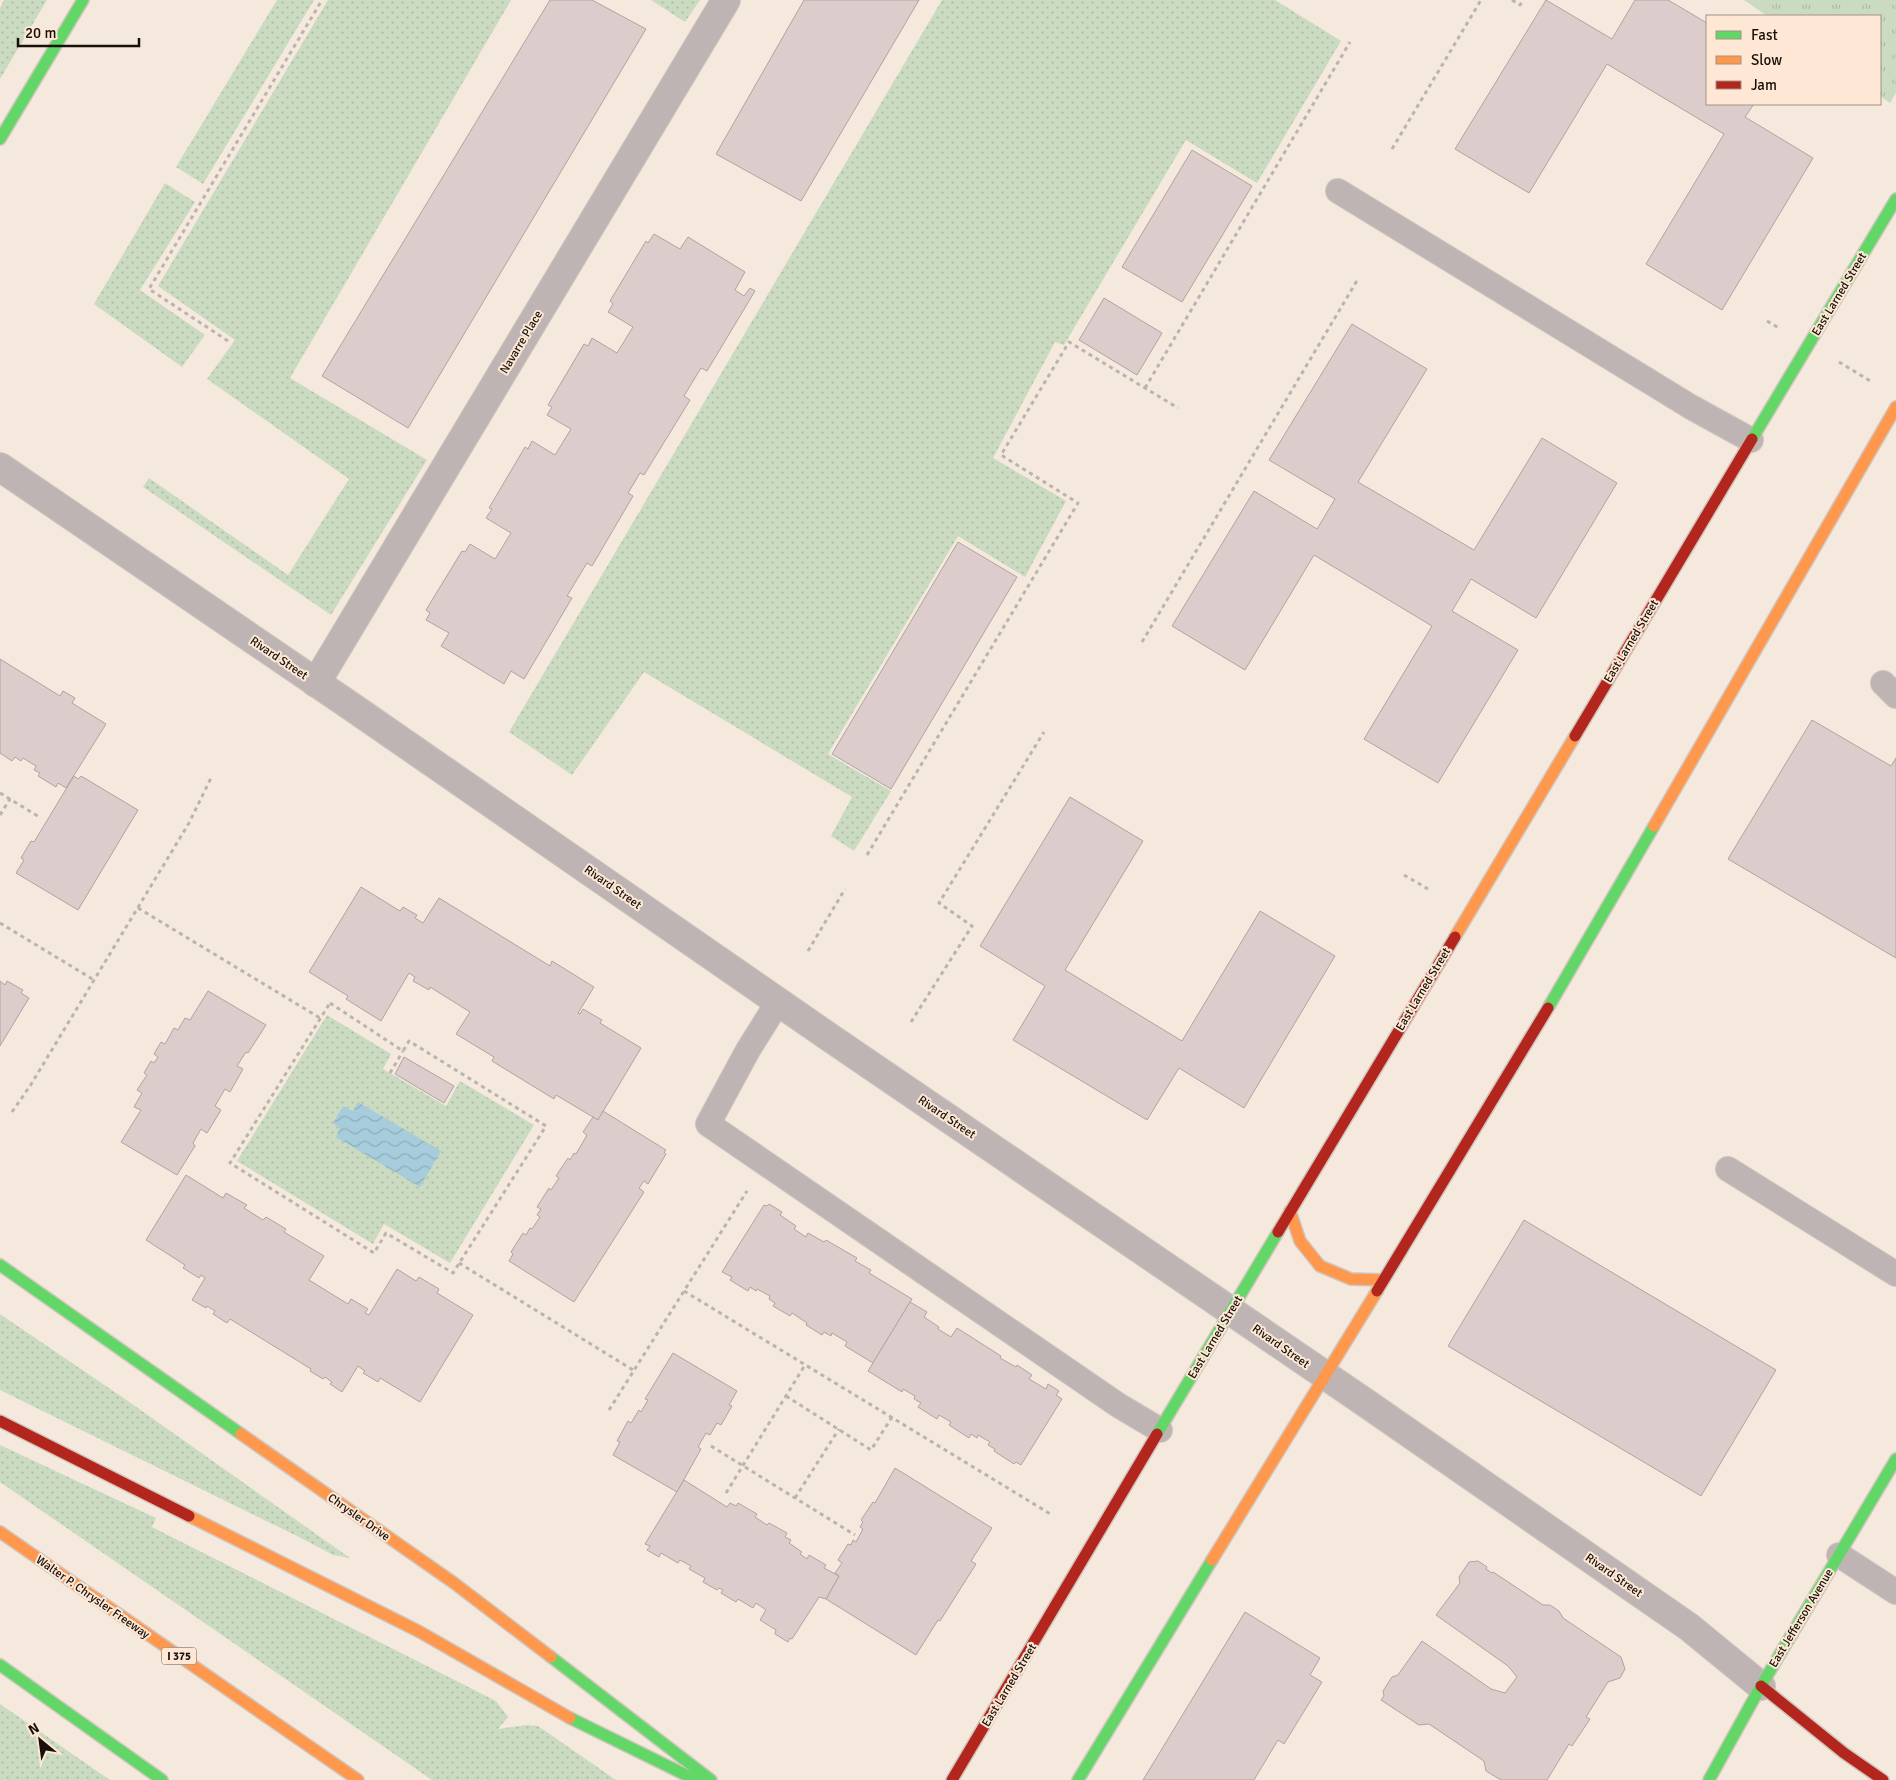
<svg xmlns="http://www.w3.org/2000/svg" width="1896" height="1780" viewBox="0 0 1896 1780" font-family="Signika,sans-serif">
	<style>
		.grass { fill: url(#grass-dots) }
		.park { fill: url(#park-tufts) }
		.water { fill: url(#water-waves) }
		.building { fill: #dccccb; stroke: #afa4a0 }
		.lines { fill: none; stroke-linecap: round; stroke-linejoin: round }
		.lane-casing { stroke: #d0c6be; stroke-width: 26 }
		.street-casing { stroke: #d0c6be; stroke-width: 30 }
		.fast-casing { stroke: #d0c6be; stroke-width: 14 }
		.slow-casing { stroke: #d0c6be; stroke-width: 14 }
		.jam-casing { stroke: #d0c6be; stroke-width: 14 }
		.path { stroke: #bbb3af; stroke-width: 3; stroke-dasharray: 4 4; stroke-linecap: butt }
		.lane { stroke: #beb4b4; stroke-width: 24 }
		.street { stroke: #beb4b4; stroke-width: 28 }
		.fast { stroke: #63d668; stroke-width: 11 }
		.slow { stroke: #ff974d; stroke-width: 11 }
		.jam { stroke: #b3261e; stroke-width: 11 }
		.labels { text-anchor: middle; stroke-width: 4; stroke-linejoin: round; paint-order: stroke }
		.shield { fill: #fee8d5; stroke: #5d5247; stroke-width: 1 }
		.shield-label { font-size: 11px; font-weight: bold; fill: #18110a }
		.street-label { font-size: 12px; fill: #18110a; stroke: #fee8d5 }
	</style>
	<defs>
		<pattern id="grass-dots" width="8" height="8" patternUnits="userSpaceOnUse" patternTransform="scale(1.25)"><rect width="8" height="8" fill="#cadbc1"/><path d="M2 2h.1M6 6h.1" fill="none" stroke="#adbba4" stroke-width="1.8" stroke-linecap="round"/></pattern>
		<pattern id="park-tufts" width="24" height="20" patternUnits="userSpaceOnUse" patternTransform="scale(1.25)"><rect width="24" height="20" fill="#cadbc1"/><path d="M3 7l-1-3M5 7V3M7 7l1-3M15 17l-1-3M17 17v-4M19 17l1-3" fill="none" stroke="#adbba4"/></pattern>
		<pattern id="water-waves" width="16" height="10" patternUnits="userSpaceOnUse" patternTransform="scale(1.25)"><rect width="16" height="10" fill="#a7ccdc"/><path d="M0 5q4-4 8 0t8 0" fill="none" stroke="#8faebb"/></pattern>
	</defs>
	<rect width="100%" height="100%" fill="#f5e9de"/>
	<g class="grass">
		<polygon points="4,0 47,0 0,79 0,8"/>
		<polygon points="277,0 314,0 203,184 176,167"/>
		<polygon points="328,0 511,0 290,378 427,460 331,615 143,487 149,478 288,575 349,479 207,379 235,340 158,286"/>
		<polygon points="651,0 700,0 685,22"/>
		<polygon points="942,0 1275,0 1341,41 1257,183 1186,140 1064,345 1055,342 993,458 1066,501 1025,577 958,536 828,754 891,791 854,851 831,836 852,797 644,672 572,775 509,732"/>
		<polygon points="165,183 195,202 140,290 205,335 182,367 94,304"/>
		<polygon points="327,1015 391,1054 383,1069 446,1106 460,1081 534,1125 450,1263 384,1224 373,1244 237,1161"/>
		<polygon points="0,1314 125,1399 350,1558 333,1555 305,1540 0,1390"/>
		<polygon points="0,1445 156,1518 152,1527 496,1701 508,1717 498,1729 527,1725 538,1726 616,1780 432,1780 0,1482"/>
		<polygon points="0,1704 110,1780 0,1780"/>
	</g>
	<polygon class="park" points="1744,0 1896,0 1896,93 1890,103 1880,96 1880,16 1767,16"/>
	<polygon class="water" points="358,1102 441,1151 420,1187 336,1137 340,1128 333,1123 343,1106 353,1111"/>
	<g class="building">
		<polygon points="550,0 592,0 646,29 408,428 322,376"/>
		<polygon points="804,0 919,0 801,201 716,154"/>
		<polygon points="1546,0 1612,39 1635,0 1668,0 1707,23 1707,104 1754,104 1745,117 1813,158 1722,310 1646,264 1724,134 1607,64 1529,193 1455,149"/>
		<polygon points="1192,150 1252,186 1182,302 1122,267"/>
		<polygon points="654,234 680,249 688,237 745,272 735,290 744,296 750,288 755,291 707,371 701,368 684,396 690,400 644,475 640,473 628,493 633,496 592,566 587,563 567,596 572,598 524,679 511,671 504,684 441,646 449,633 426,620 430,613 426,610 462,551 465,552 470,544 495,559 511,533 486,518 492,509 489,508 525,447 528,449 532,441 555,455 571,429 547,415 552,407 548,405 584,344 588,346 592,338 617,353 633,327 608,312 613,304 610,301 646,241 648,243"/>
		<polygon points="1104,298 1162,333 1137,375 1079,340"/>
		<polygon points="1352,324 1427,369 1358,482 1474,550 1542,438 1617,483 1536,618 1471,579 1452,611 1518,650 1438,783 1364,739 1432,626 1314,555 1245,670 1172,626 1254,491 1317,529 1335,499 1269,460"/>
		<polygon points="958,542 1017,577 891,789 832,754"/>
		<polygon points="0,659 60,696 63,691 75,698 72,703 106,724 66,788 58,783 56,787 38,776 40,773 34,770 36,766 23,758 21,761 15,757 12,761 0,753"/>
		<polygon points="1812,720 1891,766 1896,758 1896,958 1728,859"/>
		<polygon points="74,776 78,779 81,776 138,810 78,910 16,873 24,860 21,858 31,841 34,842"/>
		<polygon points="1070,797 1143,841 1065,970 1182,1041 1260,911 1335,956 1244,1108 1179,1068 1147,1120 1013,1040 1045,986 980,946"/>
		<polygon points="361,887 400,911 403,907 417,915 415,918 423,923 439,898 550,966 552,961 594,987 578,1013 580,1014 583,1009 602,1020 600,1023 641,1048 598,1120 556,1095 554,1099 492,1061 494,1057 456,1034 470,1012 430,987 429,990 413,981 415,977 409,973 381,1021 346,999 348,996 309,972"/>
		<polygon points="0,981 5,985 7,981 23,990 21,993 29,998 0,1046"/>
		<polygon points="208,991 266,1025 248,1053 246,1052 237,1066 243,1069 230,1092 225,1089 215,1106 221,1110 207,1133 201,1129 193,1143 195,1146 177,1175 121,1142 141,1110 134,1107 142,1093 137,1090 147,1075 144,1073 151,1061 154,1063 158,1057 154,1054 161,1042 165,1044 174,1028 178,1030 185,1018 190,1020"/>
		<polygon points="404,1057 454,1086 444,1103 395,1074"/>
		<polygon points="603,1111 666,1150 664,1152 666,1154 648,1184 644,1181 639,1188 644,1192 574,1302 509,1261 513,1254 511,1252 523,1233 526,1235 530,1228 532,1229 540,1217 537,1215 541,1209 537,1207 549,1188 551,1190 559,1178 556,1176 568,1158 570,1160 574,1153 576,1154 587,1135 583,1132 593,1117 598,1120"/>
		<polygon points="186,1175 223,1198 226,1193 247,1205 244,1208 263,1220 266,1217 286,1229 284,1232 324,1256 309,1280 348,1304 351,1299 368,1309 365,1313 369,1315 397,1269 416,1281 419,1277 439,1289 437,1293 473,1315 420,1402 380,1378 378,1382 363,1373 365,1371 358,1366 342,1392 330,1384 332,1382 325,1377 323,1379 310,1371 311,1369 230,1319 227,1323 213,1314 215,1311 207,1306 206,1308 192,1300 205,1278 201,1275 199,1278 183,1268 185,1265 146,1240"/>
		<polygon points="769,1204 782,1212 780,1215 796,1226 794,1229 806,1237 808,1233 824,1242 826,1240 857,1258 855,1261 871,1270 869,1273 912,1299 873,1363 845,1346 847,1342 832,1333 831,1336 824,1332 822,1335 806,1325 807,1323 792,1313 790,1316 773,1306 775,1303 769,1299 770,1296 757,1289 756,1291 750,1287 748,1291 730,1280 732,1277 722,1272 764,1205 767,1206"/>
		<polygon points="1524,1220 1776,1370 1701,1496 1448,1346"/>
		<polygon points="910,1302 927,1312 924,1317 939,1327 938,1329 951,1337 957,1328 1001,1356 1000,1358 1016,1367 1017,1365 1032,1375 1029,1379 1046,1389 1048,1384 1059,1391 1056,1395 1062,1399 1021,1465 1016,1462 1014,1464 994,1451 995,1449 988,1445 990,1442 978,1435 977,1438 971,1434 969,1438 949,1425 951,1422 939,1415 937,1419 918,1407 921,1403 914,1399 915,1396 903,1389 902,1392 868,1371"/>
		<polygon points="673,1353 737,1391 729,1405 732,1406 721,1425 717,1423 710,1435 706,1433 698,1447 701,1449 677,1492 613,1455 620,1442 617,1441 628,1421 631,1423 639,1410 641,1412 648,1400 645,1399"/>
		<polygon points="895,1468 992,1528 971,1561 976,1564 940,1621 938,1620 916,1655 826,1599 839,1576 835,1573 842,1563 838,1560 848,1544 851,1545 853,1540 856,1542 863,1529 860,1527 863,1522 861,1520 873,1502 875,1503"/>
		<polygon points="684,1480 727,1507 730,1503 736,1506 738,1503 757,1514 755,1517 767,1525 769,1523 787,1533 785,1537 791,1540 789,1543 802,1552 800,1554 807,1559 809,1555 826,1565 824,1568 839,1576 826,1599 819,1597 792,1639 790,1638 788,1642 775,1634 776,1630 760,1620 766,1610 756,1603 753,1608 738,1599 736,1602 721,1593 723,1590 719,1588 717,1590 703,1582 705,1578 689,1569 691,1566 680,1560 678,1563 661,1553 659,1557 647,1550 650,1546 645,1544"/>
		<polygon points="1478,1561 1487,1567 1486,1569 1492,1573 1493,1572 1543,1605 1550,1605 1559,1611 1563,1618 1621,1657 1625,1669 1620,1678 1608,1682 1586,1717 1590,1719 1572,1746 1569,1744 1547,1780 1501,1780 1486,1771 1484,1761 1429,1724 1419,1725 1381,1700 1384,1696 1383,1691 1392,1677 1398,1675 1422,1641 1491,1689 1505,1693 1517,1677 1508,1666 1436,1615 1460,1583 1459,1577 1469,1562"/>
		<polygon points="1245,1612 1320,1658 1310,1675 1322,1682 1284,1744 1278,1740 1254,1780 1143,1780"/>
	</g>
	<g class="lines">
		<defs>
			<g id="lane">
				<polyline points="1338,191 1691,407 1751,440"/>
				<polyline points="1883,683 1896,696"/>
				<polyline points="778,1002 748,1050 708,1124 1118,1405 1160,1430"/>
				<polyline points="1728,1169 1896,1274"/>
				<polyline points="1839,1555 1896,1592"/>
			</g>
			<g id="street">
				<polyline points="0,467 355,709 829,1037 1360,1399 1689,1627 1761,1686"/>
				<polyline points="316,683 726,0"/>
			</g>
			<g id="fast">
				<polyline points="0,139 83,0"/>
				<polyline points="1752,439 1896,199"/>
				<polyline points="1548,1008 1654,826"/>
				<polyline points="0,1265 241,1434"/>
				<polyline points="1157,1434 1278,1232"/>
				<polyline points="551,1657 711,1780"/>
				<polyline points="0,1665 162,1780"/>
				<polyline points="570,1718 696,1780"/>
				<polyline points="1078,1780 1212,1560"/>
				<polyline points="1709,1780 1761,1686 1896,1459"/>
			</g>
			<g id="slow">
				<polyline points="1654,826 1896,407"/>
				<polyline points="1455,937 1575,736"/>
				<polyline points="1290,1211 1300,1241 1320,1266 1351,1279 1383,1280"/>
				<polyline points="241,1434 454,1583 551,1657"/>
				<polyline points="189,1516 420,1632 570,1718"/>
				<polyline points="0,1532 358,1780"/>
				<polyline points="1212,1560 1377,1291"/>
			</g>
			<g id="jam">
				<polyline points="1575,736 1752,439"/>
				<polyline points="1278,1232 1455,937"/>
				<polyline points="1377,1291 1548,1008"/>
				<polyline points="0,1421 189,1516"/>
				<polyline points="1761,1686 1844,1753 1883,1780"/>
				<polyline points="952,1780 1157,1434"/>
			</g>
		</defs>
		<use href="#lane" class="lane-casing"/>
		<use href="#street" class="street-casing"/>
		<use href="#fast" class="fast-casing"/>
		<use href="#slow" class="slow-casing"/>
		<use href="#jam" class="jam-casing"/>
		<g class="path">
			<polyline points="1512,0 1520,5 1523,0"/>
			<polyline points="1392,149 1481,0"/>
			<polyline points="1767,321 1779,328"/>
			<polyline points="228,341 149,289 322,0"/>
			<polyline points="1839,362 1872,382"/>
			<polyline points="1145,388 1350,42"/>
			<polyline points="1142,642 1358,279"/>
			<polyline points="0,793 41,818"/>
			<polyline points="0,815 10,799"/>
			<polyline points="867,855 1078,503 1001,455 1069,342 1178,408"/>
			<polyline points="1404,875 1428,889"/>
			<polyline points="138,908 320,1018"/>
			<polyline points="0,923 94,980"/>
			<polyline points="808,951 845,889"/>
			<polygon points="330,1003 403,1051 409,1041 546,1126 453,1273 386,1233 374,1253 230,1163"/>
			<polyline points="911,1022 972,926 939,903 1044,732"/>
			<polyline points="390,1073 403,1051"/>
			<polyline points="12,1112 30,1086 189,823 211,778"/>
			<polyline points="459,1263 633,1370"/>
			<polyline points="684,1291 1052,1515"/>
			<polyline points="786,1396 871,1450 892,1417"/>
			<polyline points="609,1410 747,1191"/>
			<polyline points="711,1446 855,1535"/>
			<polyline points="726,1493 805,1365"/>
			<polyline points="795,1498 839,1429"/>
		</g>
		<use href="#lane" class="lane"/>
		<use href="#street" class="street"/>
		<use href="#fast" class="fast"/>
		<use href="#slow" class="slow"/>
		<use href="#jam" class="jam"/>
	</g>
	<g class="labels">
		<rect class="shield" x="161.5" y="1647.5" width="35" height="17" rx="4"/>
		<g class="shield-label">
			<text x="179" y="1660">I 375</text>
		</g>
		<g class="street-label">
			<text transform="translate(1839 294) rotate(-59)" y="4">East Larned Street</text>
			<text transform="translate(521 342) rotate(-59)" y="4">Navarre Place</text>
			<text transform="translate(1631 641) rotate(-59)" y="4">East Larned Street</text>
			<text transform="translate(279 658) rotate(34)" y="4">Rivard Street</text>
			<text transform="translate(613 887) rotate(35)" y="4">Rivard Street</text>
			<text transform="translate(1423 989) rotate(-59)" y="4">East Larned Street</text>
			<text transform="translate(947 1117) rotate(34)" y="4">Rivard Street</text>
			<text transform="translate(1215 1337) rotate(-59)" y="4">East Larned Street</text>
			<text transform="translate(1281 1346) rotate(35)" y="4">Rivard Street</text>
			<text transform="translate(359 1517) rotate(35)" y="4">Chrysler Drive</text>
			<text transform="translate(1614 1575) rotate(35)" y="4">Rivard Street</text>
			<text transform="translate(93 1597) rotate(35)" y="4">Walter P. Chrysler Freeway</text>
			<text transform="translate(1801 1618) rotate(-59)" y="4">East Jefferson Avenue</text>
			<text transform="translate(1009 1685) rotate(-59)" y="4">East Larned Street</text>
		</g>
	</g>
	<rect x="1706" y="15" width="175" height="90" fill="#fee8d5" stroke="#a29284"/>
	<rect x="1716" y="31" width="25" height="8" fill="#63d668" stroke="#a29284"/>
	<text x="1751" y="40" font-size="15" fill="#18110a">Fast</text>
	<rect x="1716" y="56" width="25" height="8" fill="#ff974d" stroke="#a29284"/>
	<text x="1751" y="65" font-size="15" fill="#18110a">Slow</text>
	<rect x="1716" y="81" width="25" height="8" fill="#b3261e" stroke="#a29284"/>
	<text x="1751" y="90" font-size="15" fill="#18110a">Jam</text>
	<g transform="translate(40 1740) rotate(331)" stroke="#fee8d5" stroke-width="4" paint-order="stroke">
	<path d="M0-4L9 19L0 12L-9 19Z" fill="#18110a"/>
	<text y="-8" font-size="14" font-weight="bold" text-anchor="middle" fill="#18110a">N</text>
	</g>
	<path d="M18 38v8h121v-8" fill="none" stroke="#18110a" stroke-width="2.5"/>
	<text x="25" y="38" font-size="15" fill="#18110a" stroke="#fee8d5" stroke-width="4" paint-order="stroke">20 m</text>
</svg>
